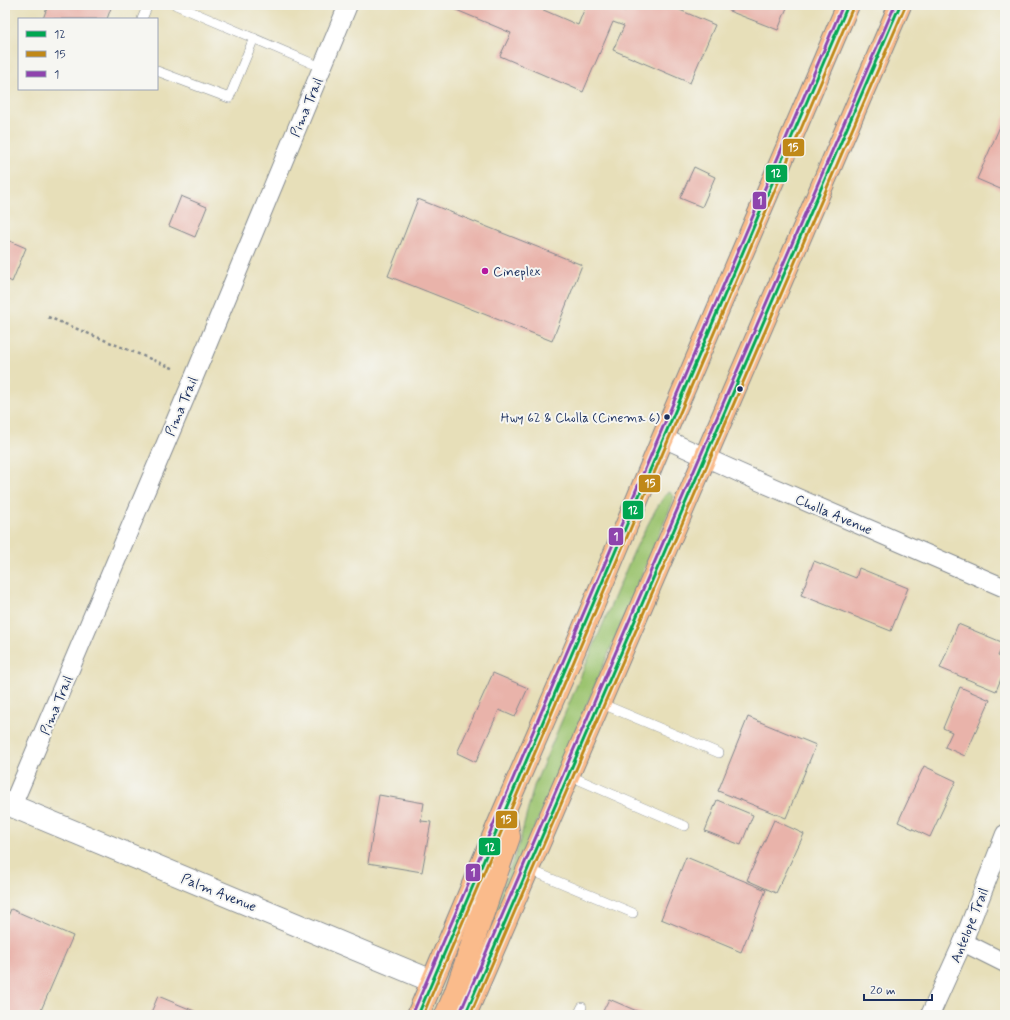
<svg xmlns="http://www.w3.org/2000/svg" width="1010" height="1020" viewBox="0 0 1010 1020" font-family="Mynerve,sans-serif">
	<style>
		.green { fill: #9cc46f; stroke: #5c7a66 }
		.building { fill: #e9b3aa }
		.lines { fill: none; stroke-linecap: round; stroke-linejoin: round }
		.service-casing { stroke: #81878c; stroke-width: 10 }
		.minor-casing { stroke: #81878c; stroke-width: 20 }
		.tertiary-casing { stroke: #81878c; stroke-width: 24 }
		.primary-casing { stroke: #81878c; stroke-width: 24 }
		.path { stroke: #81878c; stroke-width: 2.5; stroke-dasharray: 3 3; stroke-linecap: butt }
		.service { stroke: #fff; stroke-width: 9 }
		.minor { stroke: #fff; stroke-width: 18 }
		.tertiary { stroke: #fff; stroke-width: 22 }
		.primary { stroke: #fabb8b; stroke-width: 22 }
		.bus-1-casing { stroke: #f6f6f2; stroke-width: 6 }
		.bus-2-casing { stroke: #f6f6f2; stroke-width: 6 }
		.bus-3-casing { stroke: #f6f6f2; stroke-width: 6 }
		.bus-1 { stroke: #00a651; stroke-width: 3 }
		.bus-2 { stroke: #c08818; stroke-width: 3 }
		.bus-3 { stroke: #8e44ad; stroke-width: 3 }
		.poi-dot { fill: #b5179e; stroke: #f6f6f2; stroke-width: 1.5 }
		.bus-dot { fill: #1b2f5e; stroke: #f6f6f2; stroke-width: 1.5 }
		.labels { text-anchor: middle; stroke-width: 4; stroke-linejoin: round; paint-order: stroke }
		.bus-label { font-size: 13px; fill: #1b2f5e; stroke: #f6f6f2; text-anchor: end }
		.street-label { font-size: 14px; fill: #1b2f5e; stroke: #f6f6f2 }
		.poi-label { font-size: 14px; fill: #1b2f5e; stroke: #f6f6f2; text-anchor: start }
		.line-badge { stroke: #f6f6f2; stroke-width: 1.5 }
		.badge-label { font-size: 11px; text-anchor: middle; font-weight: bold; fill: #fff }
	</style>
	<rect width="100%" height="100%" fill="#f6f6f2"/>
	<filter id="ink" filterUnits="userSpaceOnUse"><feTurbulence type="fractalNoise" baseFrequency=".025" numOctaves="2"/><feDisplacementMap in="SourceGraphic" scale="8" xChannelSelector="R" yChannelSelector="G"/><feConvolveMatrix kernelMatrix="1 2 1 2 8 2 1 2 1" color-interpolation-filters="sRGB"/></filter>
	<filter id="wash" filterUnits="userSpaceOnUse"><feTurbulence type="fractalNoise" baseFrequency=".012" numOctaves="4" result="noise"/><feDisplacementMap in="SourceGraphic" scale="16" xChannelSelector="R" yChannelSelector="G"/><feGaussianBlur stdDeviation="0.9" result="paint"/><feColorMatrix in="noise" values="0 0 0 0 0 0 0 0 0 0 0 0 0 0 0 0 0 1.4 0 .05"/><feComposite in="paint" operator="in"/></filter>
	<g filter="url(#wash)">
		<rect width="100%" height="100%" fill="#e7dfb9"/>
		<polygon class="green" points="669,492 671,493 674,496 672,504 455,1015 470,967 518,848 534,786 634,551 656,509 665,495"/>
		<g id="blocks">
			<g class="building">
				<polygon points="48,5 112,5 107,19 43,19"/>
				<polygon points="455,5 532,5 578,25 586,5 611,5 625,11 627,5 668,5 715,25 690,83 613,50 624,26 613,22 583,92 500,56 511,33 454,9"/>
				<polygon points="731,5 788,5 778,30 729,11"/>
				<polygon points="1005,115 1005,191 977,179"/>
				<polygon points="694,167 715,177 702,207 680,198"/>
				<polygon points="181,196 207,207 195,237 169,226"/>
				<polygon points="418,199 582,265 552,341 388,276"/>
				<polygon points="5,239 26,248 12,282 5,278"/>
				<polygon points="814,561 856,578 859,568 908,588 891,631 801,595"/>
				<polygon points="958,624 1004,643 998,656 1005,659 1005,669 996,691 940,668"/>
				<polygon points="493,673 528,688 515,717 499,710 476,762 457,753"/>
				<polygon points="960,687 990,700 965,756 945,747 952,732 943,728"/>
				<polygon points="748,717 816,745 786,818 718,791"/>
				<polygon points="924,766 956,781 930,837 898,822"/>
				<polygon points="379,795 424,803 421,821 431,822 422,872 368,863"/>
				<polygon points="717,800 753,815 741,845 705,831"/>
				<polygon points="774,820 804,834 776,893 747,880"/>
				<polygon points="686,857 766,890 741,952 661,919"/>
				<polygon points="11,909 73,936 39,1015 10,1015 11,1013 5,1010 5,923"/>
				<polygon points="158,996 204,1015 150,1015"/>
				<polygon points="609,999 646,1015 601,1015"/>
			</g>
		</g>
	</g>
	<g filter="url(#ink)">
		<use href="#blocks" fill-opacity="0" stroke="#81878c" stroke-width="1"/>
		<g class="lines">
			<defs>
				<g id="service">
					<polyline points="176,5 323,68"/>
					<polyline points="142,19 148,5"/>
					<polyline points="157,71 229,98 254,38"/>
					<polyline points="600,703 719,753"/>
					<polyline points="568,775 685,826"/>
					<polyline points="528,869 633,913"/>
					<polyline points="578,1015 582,1007"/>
				</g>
				<g id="minor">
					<polyline points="663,438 740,473 1005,588"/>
					<polyline points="12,806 194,377 348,5"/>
					<polyline points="963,942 1005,963"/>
					<polyline points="930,1015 963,942 1005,834"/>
				</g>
				<polyline id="tertiary" points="5,803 432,981"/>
				<g id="primary">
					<polyline points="418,1015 505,809 574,651 663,438 848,5"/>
					<polyline points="446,1015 455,994 509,837 507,824"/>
					<polyline points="465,1015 900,5"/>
				</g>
			</defs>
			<use href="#service" class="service-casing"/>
			<use href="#minor" class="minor-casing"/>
			<use href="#tertiary" class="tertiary-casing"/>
			<use href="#primary" class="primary-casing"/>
			<polyline class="path" points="48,317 175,369"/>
			<use href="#service" class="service"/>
			<use href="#minor" class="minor"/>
			<use href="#tertiary" class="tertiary"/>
			<use href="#primary" class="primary"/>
			<defs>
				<g id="bus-1">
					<polyline points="418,1015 848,5"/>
					<polyline points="465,1015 900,5"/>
				</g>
				<g id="bus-2">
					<polyline points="423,1015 853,7"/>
					<polyline points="470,1015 905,7"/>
				</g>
				<g id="bus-3">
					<polyline points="413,1013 843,5"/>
					<polyline points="460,1013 895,5"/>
				</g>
			</defs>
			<use href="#bus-1" class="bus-1-casing"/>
			<use href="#bus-2" class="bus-2-casing"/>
			<use href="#bus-3" class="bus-3-casing"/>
			<use href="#bus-1" class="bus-1"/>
			<use href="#bus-2" class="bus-2"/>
			<use href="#bus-3" class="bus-3"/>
		</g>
	</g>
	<circle class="poi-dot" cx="485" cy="271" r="4"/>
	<g class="bus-dot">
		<circle cx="740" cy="389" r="3.5"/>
		<circle cx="667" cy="417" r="3.5"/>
	</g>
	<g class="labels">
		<g class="bus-label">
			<text x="660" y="422">Hwy 62 &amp; Cholla (Cinema 6)</text>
		</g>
		<g class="street-label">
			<text transform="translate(306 107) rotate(-67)" y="5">Pima Trail</text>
			<text transform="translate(181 406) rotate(-67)" y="5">Pima Trail</text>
			<text transform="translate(834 514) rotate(23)" y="5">Cholla Avenue</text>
			<text transform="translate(56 705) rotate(-67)" y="5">Pima Trail</text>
			<text transform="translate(219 892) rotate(22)" y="5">Palm Avenue</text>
			<text transform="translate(969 925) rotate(-68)" y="5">Antelope Trail</text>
		</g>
		<g class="poi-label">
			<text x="493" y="276">Cineplex</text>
		</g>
	</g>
	<g class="line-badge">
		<rect x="782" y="138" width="23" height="19" rx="4" fill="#c08818"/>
		<rect x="765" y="164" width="23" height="19" rx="4" fill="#00a651"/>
		<rect x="752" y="191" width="15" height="19" rx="4" fill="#8e44ad"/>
		<rect x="638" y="474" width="23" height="19" rx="4" fill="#c08818"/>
		<rect x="622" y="500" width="22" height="20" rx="4" fill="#00a651"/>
		<rect x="608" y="527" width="16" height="19" rx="4" fill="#8e44ad"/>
		<rect x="495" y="810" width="23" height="19" rx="4" fill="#c08818"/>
		<rect x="478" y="837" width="23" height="19" rx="4" fill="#00a651"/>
		<rect x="465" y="863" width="16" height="19" rx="4" fill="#8e44ad"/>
	</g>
	<g class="badge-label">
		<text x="793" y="151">15</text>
		<text x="776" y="177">12</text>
		<text x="760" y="204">1</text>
		<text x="650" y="487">15</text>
		<text x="633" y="514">12</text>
		<text x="616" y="540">1</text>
		<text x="506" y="823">15</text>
		<text x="490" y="851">12</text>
		<text x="473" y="876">1</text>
	</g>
	<rect width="1010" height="1020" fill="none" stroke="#f6f6f2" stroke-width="20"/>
	<rect x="18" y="18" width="140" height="72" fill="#f6f6f2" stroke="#9ea6b7"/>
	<rect x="26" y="31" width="20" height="6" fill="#00a651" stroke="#9ea6b7"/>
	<text x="54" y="38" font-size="12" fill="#1b2f5e">12</text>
	<rect x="26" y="51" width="20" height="6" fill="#c08818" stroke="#9ea6b7"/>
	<text x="54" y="58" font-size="12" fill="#1b2f5e">15</text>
	<rect x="26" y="71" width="20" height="6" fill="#8e44ad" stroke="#9ea6b7"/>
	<text x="54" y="78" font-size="12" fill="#1b2f5e">1</text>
	<path d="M864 994v6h68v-6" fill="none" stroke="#1b2f5e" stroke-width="2"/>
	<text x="870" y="994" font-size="12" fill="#1b2f5e" stroke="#f6f6f2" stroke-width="3" paint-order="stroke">20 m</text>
</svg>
